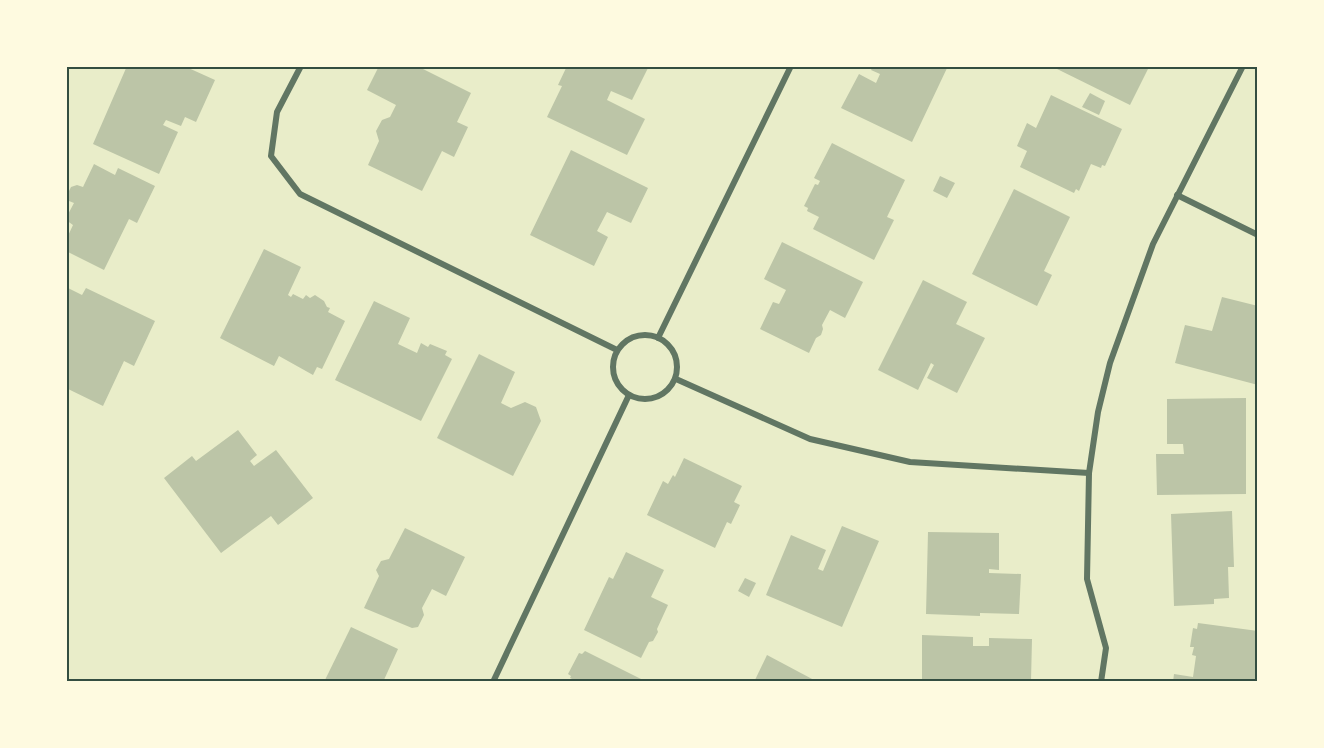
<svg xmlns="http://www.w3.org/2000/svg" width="1324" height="748" viewBox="0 0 1324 748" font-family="Jost,sans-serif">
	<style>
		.building { fill: #bcc5a7 }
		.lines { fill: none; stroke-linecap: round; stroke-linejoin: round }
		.minor { stroke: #617663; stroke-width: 6 }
		.neatline { fill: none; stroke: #344e41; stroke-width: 2 }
	</style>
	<rect width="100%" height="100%" fill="#e9edc9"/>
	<g class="building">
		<polygon points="127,66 184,66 215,80 196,122 185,117 181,126 166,120 163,125 178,132 159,174 93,144"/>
		<polygon points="379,66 417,66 471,93 457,122 468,127 454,157 442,151 422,191 368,165 379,141 376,131 382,120 390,117 396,105 367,90"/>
		<polygon points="567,66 649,66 632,100 611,91 607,100 645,119 627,155 547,117 562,86 558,85"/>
		<polygon points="873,66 948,66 912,142 841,108 859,74 876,83 880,74 871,70"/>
		<polygon points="1051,66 1148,66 1149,67 1130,105"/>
		<polygon points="1090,93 1105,101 1099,115 1082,107"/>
		<polygon points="1051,95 1122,129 1105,166 1102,165 1101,168 1091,164 1079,191 1076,189 1074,193 1020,167 1027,151 1017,146 1027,123 1036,128"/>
		<polygon points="832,143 905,180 887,217 894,220 874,260 813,229 819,217 807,211 808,208 804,206 815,184 818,185 820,181 814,178"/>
		<polygon points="571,150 648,188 631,223 607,212 597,231 608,237 594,266 530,235"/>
		<polygon points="94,164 115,175 118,168 155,186 137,223 129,219 104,270 66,251 66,240 73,225 66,220 66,218 74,203 69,201 67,195 71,187 77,185 83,187"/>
		<polygon points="940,176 955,183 947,198 933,191"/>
		<polygon points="1014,189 1070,217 1044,271 1052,275 1037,306 972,274"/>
		<polygon points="782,242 863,282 845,318 830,310 822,325 823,329 821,335 816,338 809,353 760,329 773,302 779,304 786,290 764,279"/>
		<polygon points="264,249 301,267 288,295 291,297 293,294 303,299 306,295 310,298 315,295 324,301 327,307 330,308 328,312 345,321 322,369 317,367 313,375 279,356 274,366 220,338"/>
		<polygon points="923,280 967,302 956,324 985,338 957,393 927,378 934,365 931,363 918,390 878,370"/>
		<polygon points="66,287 82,295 86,288 155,321 134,366 124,361 103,406 66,388"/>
		<polygon points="1222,297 1258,306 1258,385 1175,363 1185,325 1212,331"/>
		<polygon points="374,301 410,318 398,344 417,353 421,343 428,347 430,344 447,351 445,355 452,359 421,421 335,380"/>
		<polygon points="479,354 515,372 501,403 511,408 525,402 536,407 541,421 513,476 437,438"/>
		<polygon points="1246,398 1246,494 1157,495 1156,454 1184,454 1183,444 1167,444 1167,399"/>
		<polygon points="238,430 257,455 250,461 254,466 276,450 313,498 278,525 271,516 221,553 164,478 192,456 196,461"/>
		<polygon points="684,458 742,486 734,502 740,505 731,524 727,522 715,548 647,515 663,481 668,484 673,475 675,477"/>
		<polygon points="1232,511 1234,567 1228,567 1229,598 1214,599 1214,604 1174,606 1171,514"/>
		<polygon points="842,526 879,541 842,627 766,595 791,535 826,550 818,569 823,571"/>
		<polygon points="405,528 465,557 446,596 432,589 422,608 424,615 418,627 412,628 364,608 379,576 376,570 381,561 389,559"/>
		<polygon points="928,532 999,533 999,570 989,569 989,573 1021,574 1019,614 980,613 980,616 926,614"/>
		<polygon points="626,552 664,570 651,597 668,605 657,629 658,632 653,641 649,642 641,658 584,630 609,577 613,579"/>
		<polygon points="745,578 756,583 749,597 738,591"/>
		<polygon points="1198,623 1258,631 1258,682 1173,682 1174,674 1193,677 1196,656 1192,655 1194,647 1190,647 1193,628 1197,629"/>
		<polygon points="351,627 398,649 383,682 324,682"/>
		<polygon points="922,635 973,637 973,646 989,646 989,638 1032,639 1031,681 1024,681 1024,682 922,682"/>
		<polygon points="585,651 647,682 578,682 570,678 571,676 568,674 579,653 582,654"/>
		<polygon points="767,655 814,680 812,682 754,682"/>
	</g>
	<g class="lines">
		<g class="minor">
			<polyline points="301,66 277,112 271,156 300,194 617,350"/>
			<polyline points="1177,195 1258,235"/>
			<circle cx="645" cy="367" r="32"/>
			<polyline points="658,338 791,66"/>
			<polyline points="676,379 810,439 910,462 1089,473"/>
			<polyline points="493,682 629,395"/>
			<polyline points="1101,682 1106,648 1087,579 1089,473 1098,412 1110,363 1153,244 1243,66"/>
		</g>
	</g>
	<rect width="1324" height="748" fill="none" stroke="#fefae0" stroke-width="135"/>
	<rect x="68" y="68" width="1188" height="612" class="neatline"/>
</svg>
